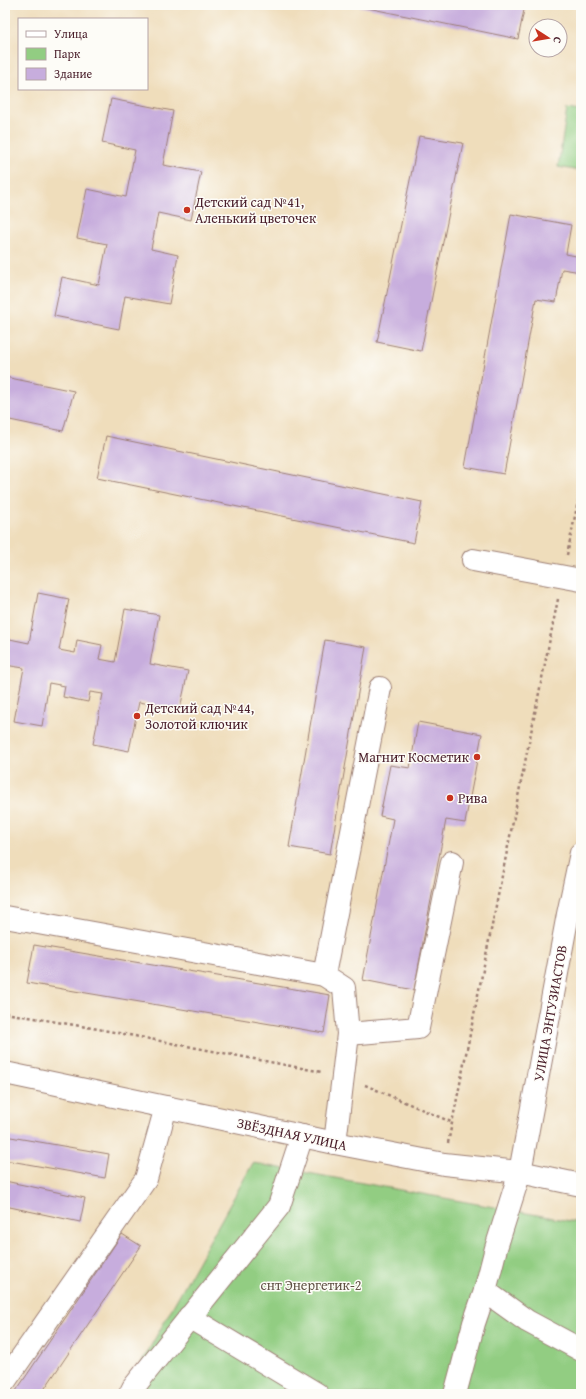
<svg xmlns="http://www.w3.org/2000/svg" width="586" height="1399" viewBox="0 0 586 1399" font-family="'Gentium Book Plus',serif">
	<style>
		.green { fill: #92cd82; stroke: #6e7656 }
		.building { fill: #c7addd }
		.lines { fill: none; stroke-linecap: round; stroke-linejoin: round }
		.minor-casing { stroke: #9c7e73; stroke-width: 24 }
		.path { stroke: #9c7e73; stroke-width: 2.5; stroke-dasharray: 3 3; stroke-linecap: butt }
		.minor { stroke: #fff; stroke-width: 22 }
		.poi-dot { fill: #c8321e; stroke: #fdfcf7; stroke-width: 1.5 }
		.labels { text-anchor: middle; stroke-width: 3; stroke-linejoin: round; paint-order: stroke }
		.poi-label { font-size: 14px; fill: #4a1f2b; stroke: #fdfcf7; text-anchor: start }
		.street-label { font-size: 14px; fill: #4a1f2b; stroke: #fdfcf7 }
		.park-label { font-size: 14px; fill: #605345; stroke: #fdfcf7 }
	</style>
	<rect width="100%" height="100%" fill="#fdfcf7"/>
	<filter id="ink" filterUnits="userSpaceOnUse"><feTurbulence type="fractalNoise" baseFrequency=".025" numOctaves="2"/><feDisplacementMap in="SourceGraphic" scale="8" xChannelSelector="R" yChannelSelector="G"/><feConvolveMatrix kernelMatrix="1 2 1 2 8 2 1 2 1" color-interpolation-filters="sRGB"/></filter>
	<filter id="wash" filterUnits="userSpaceOnUse"><feTurbulence type="fractalNoise" baseFrequency=".012" numOctaves="4" result="noise"/><feDisplacementMap in="SourceGraphic" scale="16" xChannelSelector="R" yChannelSelector="G"/><feGaussianBlur stdDeviation="0.9" result="paint"/><feColorMatrix in="noise" values="0 0 0 0 0 0 0 0 0 0 0 0 0 0 0 0 0 1.4 0 .05"/><feComposite in="paint" operator="in"/></filter>
	<g filter="url(#wash)">
		<rect width="100%" height="100%" fill="#efddbb"/>
		<g class="green">
			<polygon points="567,109 581,111 581,171 558,167"/>
			<polygon points="253,1163 581,1223 581,1394 124,1394"/>
		</g>
		<g id="blocks">
			<g class="building">
				<polygon points="353,5 525,5 518,39"/>
				<polygon points="111,99 173,111 163,165 201,172 191,220 158,213 151,249 178,255 169,304 125,296 119,329 54,316 62,277 99,285 107,244 77,238 87,189 126,197 135,150 102,143"/>
				<polygon points="419,136 463,143 421,351 377,342"/>
				<polygon points="511,214 571,225 566,254 581,257 581,272 562,269 556,302 536,299 504,474 465,467"/>
				<polygon points="5,377 74,391 63,431 5,419"/>
				<polygon points="106,436 422,502 414,543 97,478"/>
				<polygon points="38,593 69,599 59,650 75,653 77,640 102,645 99,659 115,662 125,609 159,615 150,664 188,671 180,709 139,702 129,751 93,744 103,694 90,692 88,702 63,697 65,686 49,683 42,726 14,721 24,668 5,665 5,638 29,643"/>
				<polygon points="325,640 366,647 330,854 289,847"/>
				<polygon points="418,722 482,734 465,823 446,820 414,990 363,980 393,819 380,816 390,765 410,768"/>
				<polygon points="34,945 330,995 324,1033 27,983"/>
				<polygon points="5,1136 109,1154 105,1178 5,1160"/>
				<polygon points="5,1181 85,1198 80,1222 5,1206"/>
				<polygon points="122,1234 141,1246 41,1394 14,1394"/>
			</g>
		</g>
	</g>
	<g filter="url(#ink)">
		<use href="#blocks" fill-opacity="0" stroke="#9c7e73" stroke-width="1"/>
		<g class="lines">
			<defs>
				<g id="minor">
					<polyline points="473,560 581,580"/>
					<polyline points="5,917 324,975 344,988 348,1034 335,1143"/>
					<polyline points="324,975 380,688"/>
					<polyline points="348,1034 418,1028 452,862"/>
					<polyline points="5,1073 335,1143 444,1164 520,1172 581,1185"/>
					<polyline points="485,1291 527,1321 581,1350"/>
					<polyline points="189,1317 317,1394"/>
					<polyline points="5,1381 146,1179 166,1107"/>
					<polyline points="130,1394 133,1388 279,1206 302,1136"/>
					<polyline points="455,1394 474,1323 485,1291 496,1248 520,1172 568,914 581,853"/>
				</g>
			</defs>
			<use href="#minor" class="minor-casing"/>
			<g class="path">
				<polyline points="567,555 581,487"/>
				<polyline points="5,1013 98,1029 322,1072"/>
				<polyline points="365,1085 451,1122"/>
				<polyline points="448,1143 558,599"/>
			</g>
			<use href="#minor" class="minor"/>
		</g>
	</g>
	<g class="poi-dot">
		<circle cx="187" cy="210" r="4"/>
		<circle cx="137" cy="716" r="4"/>
		<circle cx="477" cy="757" r="4"/>
		<circle cx="450" cy="798" r="4"/>
	</g>
	<g class="labels">
		<g class="poi-label">
			<text x="195" y="207">Детский сад №41,<tspan x="195" dy="16">Аленький цветочек</tspan></text>
			<text x="145" y="713">Детский сад №44,<tspan x="145" dy="16">Золотой ключик</tspan></text>
			<text x="469" y="762" text-anchor="end">Магнит Косметик</text>
			<text x="458" y="803">Рива</text>
		</g>
		<g class="street-label">
			<text transform="translate(550 1013) rotate(-80)" y="5">УЛИЦА ЭНТУЗИАСТОВ</text>
			<text transform="translate(292 1134) rotate(12)" y="5">ЗВЁЗДНАЯ УЛИЦА</text>
		</g>
		<g class="park-label">
			<text x="311" y="1290">снт Энергетик-2</text>
		</g>
	</g>
	<rect width="586" height="1399" fill="none" stroke="#fdfcf7" stroke-width="20"/>
	<rect x="18" y="18" width="130" height="72" fill="#fdfcf7" stroke="#b5a4a5"/>
	<rect x="26" y="31" width="20" height="6" fill="#ffffff" stroke="#b5a4a5"/>
	<text x="54" y="38" font-size="12" fill="#4a1f2b">Улица</text>
	<rect x="26" y="48" width="20" height="12" fill="#92cd82" stroke="#b5a4a5"/>
	<text x="54" y="58" font-size="12" fill="#4a1f2b">Парк</text>
	<rect x="26" y="68" width="20" height="12" fill="#c7addd" stroke="#b5a4a5"/>
	<text x="54" y="78" font-size="12" fill="#4a1f2b">Здание</text>
	<g transform="translate(548 38) rotate(102)"><circle r="19" fill="#fdfcf7" stroke="#b5a4a5"/>
	<path d="M0-3L7 15L0 10L-7 15Z" fill="#c8321e"/>
	<text y="-6" font-size="11" font-weight="bold" text-anchor="middle" fill="#4a1f2b">С</text>
	</g>
</svg>
